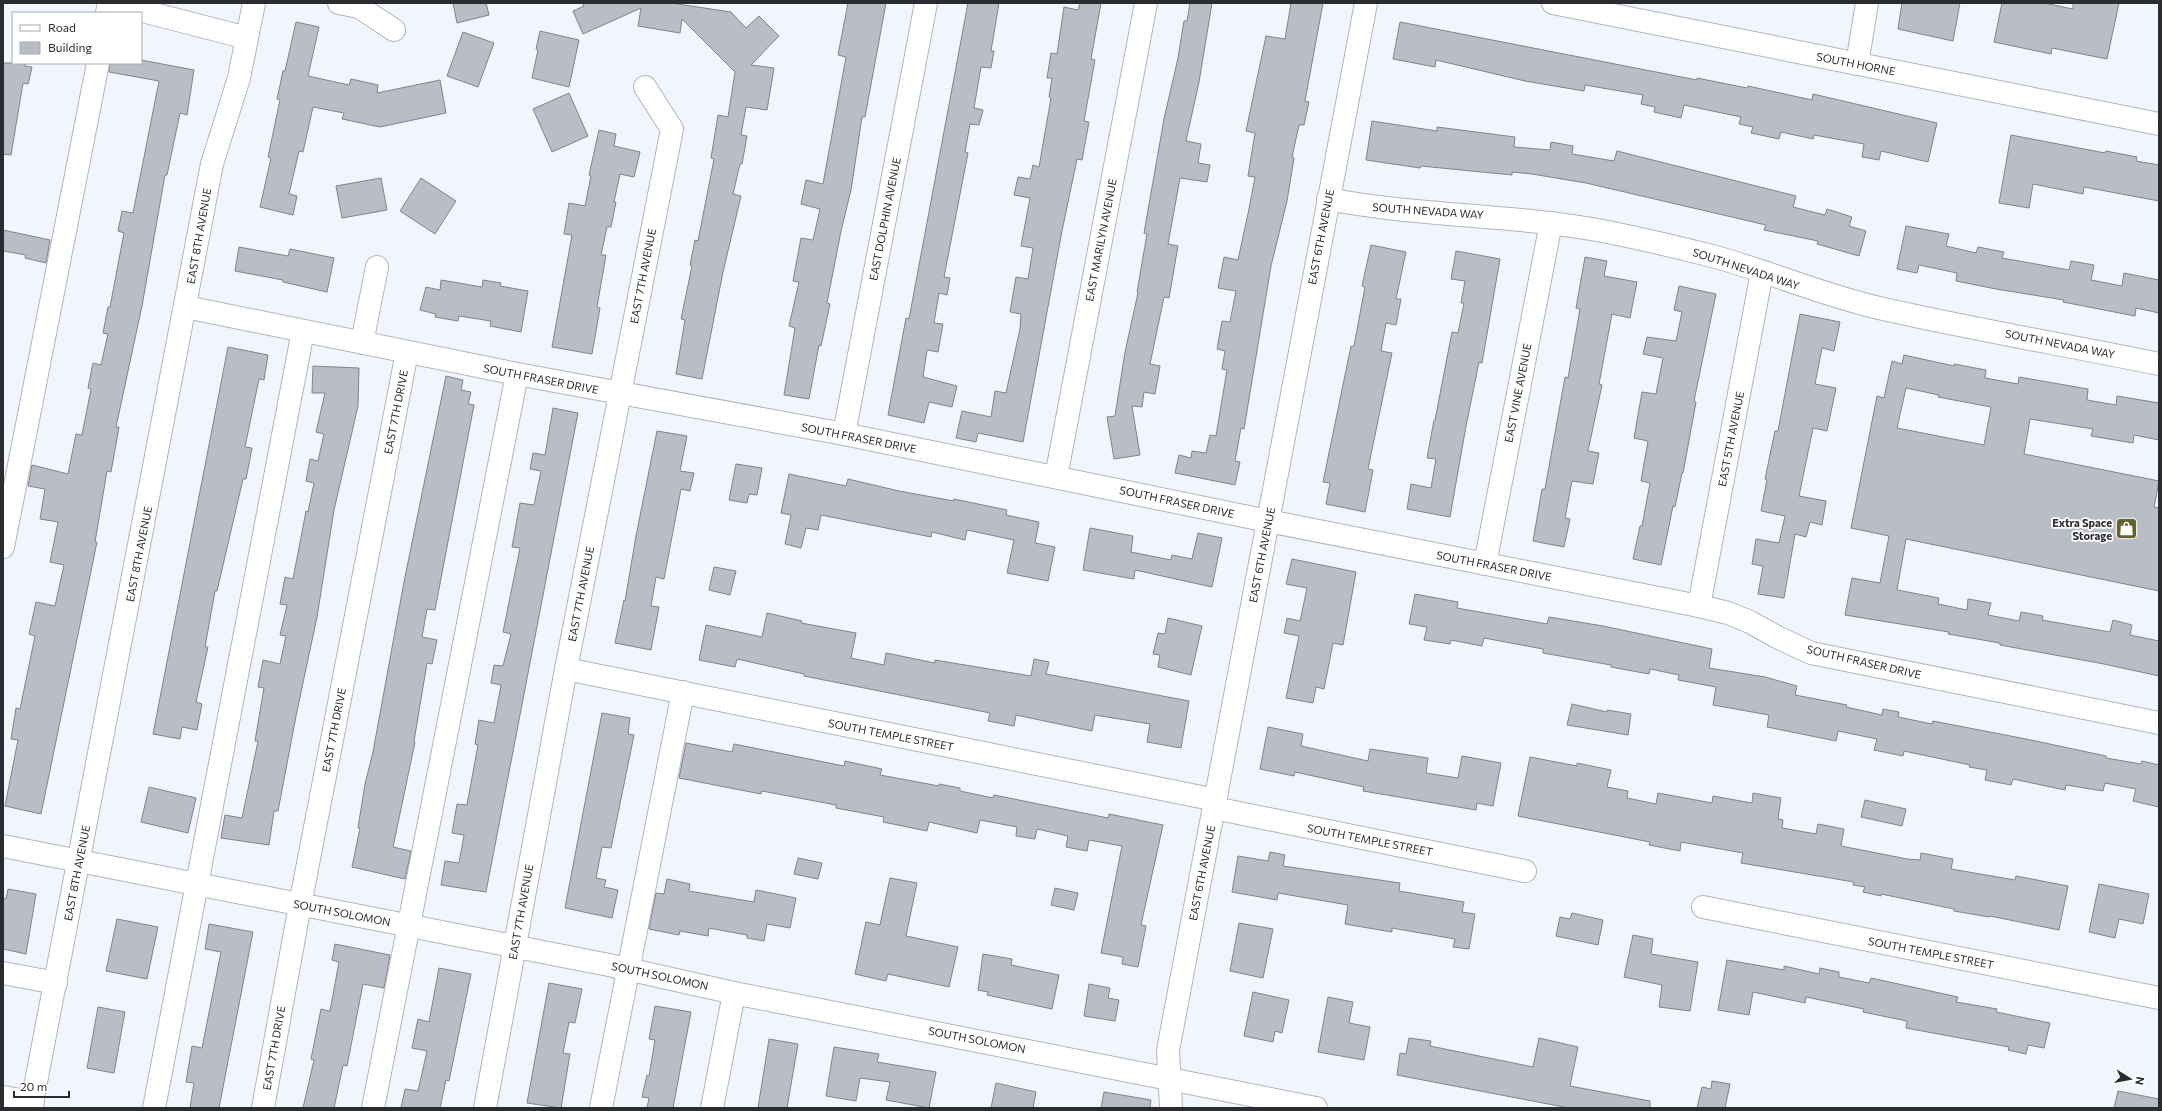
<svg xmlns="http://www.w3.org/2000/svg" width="2162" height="1111" viewBox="0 0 2162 1111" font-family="Commissioner,sans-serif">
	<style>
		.building { fill: #b9bec6; stroke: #7f838a; fill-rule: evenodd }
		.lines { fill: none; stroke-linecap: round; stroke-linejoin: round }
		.minor-casing { stroke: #b1b6bd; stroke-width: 24 }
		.minor { stroke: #fff; stroke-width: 22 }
		.labels { text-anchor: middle; stroke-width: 3.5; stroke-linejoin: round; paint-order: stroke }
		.street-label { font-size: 11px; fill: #2a2c2f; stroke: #fff }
		.poi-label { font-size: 11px; font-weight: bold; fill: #2a2c2f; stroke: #fff; text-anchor: end }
	</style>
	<rect width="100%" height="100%" fill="#f1f6fe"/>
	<g class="building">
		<polygon points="453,3 486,3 489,15 457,23"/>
		<polygon points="582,3 671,3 731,12 746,28 759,16 779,36 751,65 774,68 767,110 746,107 741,135 747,136 742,164 740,164 733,194 741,196 723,272 702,379 676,374 685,320 681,319 692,266 690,265 695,240 698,241 714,159 711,158 718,115 728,117 735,72 682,19 680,33 638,26 641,8 583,34 573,11 584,6"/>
		<polygon points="848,3 886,3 865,117 862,117 851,190 841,231 827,303 830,304 821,346 819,345 809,399 784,395 795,328 789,326 799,282 793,281 801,238 813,240 820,209 801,204 806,180 823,184 846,57 838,55"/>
		<polygon points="968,3 999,3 991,51 994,51 991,68 981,67 974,108 983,110 979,125 970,124 965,152 968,153 944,277 950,278 947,295 939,293 934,323 943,324 938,352 927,350 923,377 957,386 952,407 929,402 924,423 888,415 906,318 909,319"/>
		<polygon points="1080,3 1101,3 1091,59 1095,60 1084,121 1089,122 1082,160 1077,159 1062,231 1023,442 978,433 976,442 956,438 962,411 991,417 995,391 1006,393 1020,329 1021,314 1010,312 1016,277 1028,279 1033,248 1021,246 1030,198 1014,195 1018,177 1030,179 1033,165 1039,167 1051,98 1049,97 1052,78 1047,78 1051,53 1057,54 1064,7 1078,10"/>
		<polygon points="1190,3 1212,3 1199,82 1186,141 1201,144 1198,163 1210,165 1207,182 1180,178 1168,244 1178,246 1169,298 1164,297 1150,364 1160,366 1155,394 1144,392 1142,407 1132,406 1140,455 1114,459 1107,417 1115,416 1125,352 1138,293 1137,292 1147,234 1144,233 1164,119 1178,58 1184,21 1187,21"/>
		<polygon points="1291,3 1323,3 1305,101 1309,102 1304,125 1299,125 1292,157 1294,158 1287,201 1271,266 1244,429 1241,428 1235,461 1240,462 1235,485 1175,473 1179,455 1191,458 1192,451 1206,453 1210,435 1216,436 1227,370 1222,369 1225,351 1217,349 1222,321 1230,322 1236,291 1218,288 1224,257 1238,260 1249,209 1255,177 1248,176 1255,133 1246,131 1266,36 1285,39"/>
		<polygon points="1902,3 1960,3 1953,41 1898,29"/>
		<polygon points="2002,3 2044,3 2073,9 2073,3 2119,3 2107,59 2052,48 2051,54 1994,42"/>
		<polygon points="296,22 319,27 308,76 349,85 351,79 378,85 377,93 440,80 446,113 380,127 342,119 344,113 313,107 303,152 299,151 289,194 297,196 293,215 260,207 271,158 268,157 280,100 277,99 283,71 285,71"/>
		<polygon points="1400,22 1697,80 1697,78 1747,88 1748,86 1812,100 1813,94 1937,123 1928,162 1881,151 1879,160 1862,157 1864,144 1814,135 1813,139 1781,132 1779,139 1751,133 1753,127 1739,124 1741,117 1684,105 1681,118 1654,112 1655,107 1641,104 1643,95 1585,85 1584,91 1525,81 1436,60 1435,67 1393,59"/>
		<polygon points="540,31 579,40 569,87 532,78 538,50 536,49"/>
		<polygon points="463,32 494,43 478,87 447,76"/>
		<polygon points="141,60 194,70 187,115 180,113 167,175 165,175 142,306 116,427 119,427 111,472 107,471 95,542 97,542 41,814 5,806 18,740 11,739 16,708 20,709 35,636 29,634 36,602 55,606 64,565 50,562 58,522 40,519 45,489 28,486 32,465 68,474 76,434 82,435 91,389 88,388 93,363 101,365 108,334 103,333 108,307 110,307 124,233 118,231 122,211 133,213 159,81 109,72 110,63 141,63"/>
		<polygon points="3,63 25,63 25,66 32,67 28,84 23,83 11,155 3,154"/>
		<polygon points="569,93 588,136 552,152 533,109"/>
		<polygon points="1372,121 1437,131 1437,127 1515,137 1514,147 1550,150 1551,142 1573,146 1572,154 1614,161 1617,151 1796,196 1793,207 1825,215 1827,209 1852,217 1849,226 1866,231 1859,256 1817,244 1818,241 1764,230 1766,225 1586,183 1532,174 1512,172 1512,175 1421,166 1420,168 1366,160"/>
		<polygon points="599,130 616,134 614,146 640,152 634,177 620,174 614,202 616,202 611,227 607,227 601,255 606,255 597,307 600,308 592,354 552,347 572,235 564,234 569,203 585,206 591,176 589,175"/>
		<polygon points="2011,135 2105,153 2106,151 2137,157 2136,161 2159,165 2159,201 2084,187 2083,194 2033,184 2029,208 1999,203"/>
		<polygon points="381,178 387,210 342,218 336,186"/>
		<polygon points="421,178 456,201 435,234 400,211"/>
		<polygon points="1906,226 1949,234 1946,246 1976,253 1978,247 2004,252 2002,258 2069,270 2071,261 2094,265 2091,280 2122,286 2124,273 2159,280 2159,313 2136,308 2135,316 2063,302 2064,300 1996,289 1956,281 1957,273 1919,265 1917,273 1897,269"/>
		<polygon points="3,230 50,240 46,263 25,258 26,255 3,251"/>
		<polygon points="1371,245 1406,252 1396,299 1401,299 1396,325 1386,323 1381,351 1392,353 1368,469 1373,470 1365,512 1326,504 1330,483 1323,482 1351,346 1354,346 1365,287 1362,286"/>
		<polygon points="239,247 288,256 290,249 334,258 327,292 283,282 283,280 235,271"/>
		<polygon points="1456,251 1500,259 1482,363 1479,362 1466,426 1450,517 1407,509 1411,484 1431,488 1436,459 1427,458 1434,420 1435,420 1452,332 1458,333 1464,303 1461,303 1465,281 1451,279"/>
		<polygon points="1585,257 1607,261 1604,276 1637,282 1630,318 1612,314 1599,384 1602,385 1588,451 1599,453 1593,484 1572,481 1565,518 1570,519 1564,547 1533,541 1542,489 1545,489 1565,377 1568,378 1580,309 1576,308"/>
		<polygon points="441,280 482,287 483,280 501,283 500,286 528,291 521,332 490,326 491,321 459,316 458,321 435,317 436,314 420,310 426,287 440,290"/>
		<polygon points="1679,286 1716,294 1694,401 1696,402 1683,473 1682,473 1675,507 1673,506 1661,565 1633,559 1640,526 1642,526 1650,483 1641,481 1648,441 1634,438 1642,392 1656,394 1663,358 1643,354 1647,337 1676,341 1682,312 1674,310"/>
		<polygon points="1800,314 1840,322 1834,351 1822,348 1815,384 1836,388 1827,431 1813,428 1799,496 1826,501 1822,525 1810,522 1806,537 1795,534 1784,598 1758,594 1763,566 1752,564 1756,539 1779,543 1785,516 1761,511 1767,480 1765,479 1775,431 1778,431"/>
		<polygon points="228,347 268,355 264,380 259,379 245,447 252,448 246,479 243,479 217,591 215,591 205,647 208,647 196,702 202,704 197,730 182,727 180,739 153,734"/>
		<path d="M1904 355 1954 366V364L1986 370 1985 378 2018 384 2019 377 2088 389 2087 400 2116 405 2117 396 2159 403V440L2134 435 2133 443 2091 436 2093 429 2030 419 2024 454 2159 481 2154 507 2159 508V591L1906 539 1897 590 1939 598 1938 604 1967 610 1968 599 1991 603 1988 615 2019 621 2021 612 2043 616 2042 620 2110 632 2113 620 2132 625 2130 635 2159 641V676L2104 664 2000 645V643L1948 634 1949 632 1845 615 1852 578 1880 583 1889 536 1851 528 1877 396 1884 398 1892 361 1902 364ZM1906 388 1939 395 1938 397 1991 407 1984 445 1897 428Z"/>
		<polygon points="313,366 359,368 358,406 334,510 317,617 297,711 278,811 274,811 269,845 221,838 225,815 242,818 258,741 255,741 264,688 258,687 263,660 280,664 286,636 280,635 287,605 280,604 285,577 293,579 306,511 308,512 314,483 306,481 310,459 318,461 324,434 316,432 325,393 312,393"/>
		<polygon points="446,376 463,380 461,390 471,392 468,404 474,405 435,610 427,609 422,637 437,640 432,664 427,663 414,741 415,742 393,847 411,851 405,879 352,867 360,828 358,828 365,784 373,752 404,582"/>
		<polygon points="553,408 578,413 486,892 441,885 445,861 459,863 464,835 452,833 457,804 467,805 478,745 475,744 479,720 494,723 501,685 491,683 494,665 503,666 511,634 503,632 520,548 512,547 520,503 534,505 541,471 530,469 533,453 545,455"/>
		<polygon points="657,431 687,436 680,471 694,473 690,491 681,489 664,579 656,577 651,606 659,607 651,650 615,643 624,600 625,601 636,536"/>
		<polygon points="736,464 762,468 757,495 749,494 747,503 729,500"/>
		<polygon points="789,474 846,486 848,479 899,491 954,501 954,499 1007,510 1006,515 1039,522 1035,543 1055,547 1048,581 1007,573 1014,540 967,530 965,540 932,532 931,537 821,515 818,530 806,528 801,548 785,544 791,515 781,513"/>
		<polygon points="1090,528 1133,536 1131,552 1171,560 1172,555 1192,559 1198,533 1222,538 1212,587 1135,570 1134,579 1083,570"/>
		<polygon points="1292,559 1356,572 1343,645 1333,643 1324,689 1316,687 1313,703 1286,698 1299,636 1284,633 1287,618 1300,621 1307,588 1286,584"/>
		<polygon points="714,567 736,571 730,595 709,590"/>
		<polygon points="1415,594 1458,602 1457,608 1547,624 1549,617 1603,626 1712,649 1709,668 1765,677 1797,686 1795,695 1847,705 1846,707 1882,715 1883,709 1899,712 1898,717 1932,724 1933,721 2031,740 2106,756 2106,758 2141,764 2142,761 2159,765 2159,807 2133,801 2136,789 2105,783 2103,791 2066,785 2065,790 2013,779 2011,785 1985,780 1987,770 1969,767 1970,765 1904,751 1903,756 1874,750 1877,739 1838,731 1836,741 1767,727 1769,715 1713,705 1716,687 1678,680 1679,675 1650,669 1649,674 1611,667 1611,665 1543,653 1543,649 1484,638 1482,646 1451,640 1450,644 1424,640 1427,627 1409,624"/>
		<polygon points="767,613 802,621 801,623 856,633 851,658 884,665 886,653 935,663 935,660 1031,676 1034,659 1049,662 1046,674 1189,701 1181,748 1147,742 1150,724 1095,715 1092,731 1016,715 1014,726 988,721 990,713 804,676 804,674 737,659 735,667 699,660 706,625 762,637"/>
		<polygon points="1168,618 1202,626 1191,675 1158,667 1160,655 1153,654 1158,633 1165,634"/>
		<polygon points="1572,704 1607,712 1607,710 1631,714 1628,735 1567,725"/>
		<polygon points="602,713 630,718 628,734 634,735 611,848 602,847 596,878 606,880 604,887 618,890 612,918 565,908"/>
		<polygon points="1268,727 1303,734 1301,746 1368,761 1370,749 1428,758 1426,773 1458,778 1462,756 1501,763 1493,806 1477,803 1476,810 1363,791 1364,787 1295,772 1294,776 1260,769"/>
		<polygon points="686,743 732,752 734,744 844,766 845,761 882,769 880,775 939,786 939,784 960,788 960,791 993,798 994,795 1108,818 1109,814 1163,825 1141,925 1146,926 1138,967 1122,964 1123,957 1101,953 1122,846 1089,840 1087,851 1066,847 1068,836 1037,829 1035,839 1016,836 1017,827 980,820 977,833 929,822 927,831 883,822 884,817 836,808 836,805 762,791 761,794 679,778"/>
		<polygon points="1530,757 1577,766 1577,763 1611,770 1607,787 1628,791 1627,798 1656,804 1658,793 1712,803 1713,796 1752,803 1753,793 1781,798 1778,819 1783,820 1782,828 1816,834 1818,824 1844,829 1841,846 1907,859 1920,860 1921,853 1953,859 1951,869 2015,880 2016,876 2068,886 2059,930 1990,916 1989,917 1954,911 1954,909 1881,894 1881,896 1863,892 1865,887 1853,885 1854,882 1741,863 1743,853 1681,842 1680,851 1649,845 1650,842 1518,816"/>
		<polygon points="149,787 196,798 188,833 141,822"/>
		<polygon points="1865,800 1906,809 1902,826 1861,817"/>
		<polygon points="1270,852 1285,855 1283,866 1400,883 1399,891 1464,902 1462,912 1475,914 1469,949 1453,947 1455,939 1392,928 1392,932 1345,924 1348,905 1278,893 1277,900 1232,892 1238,856 1268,861"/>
		<polygon points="798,858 822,863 818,879 794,874"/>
		<polygon points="890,878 917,883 906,936 958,947 949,987 888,974 886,981 855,974 866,922 880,925"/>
		<polygon points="667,879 690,884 689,891 754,902 756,890 796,898 790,928 767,924 764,941 747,938 747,935 709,928 708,936 680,931 679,935 649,929 656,893 664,894"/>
		<polygon points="2099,884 2149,894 2143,924 2119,919 2115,938 2089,932"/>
		<polygon points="1055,888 1078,893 1074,910 1051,905"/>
		<polygon points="8,889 36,894 26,954 3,949 3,898 6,899"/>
		<polygon points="1572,913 1603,920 1598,945 1556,936 1560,917 1570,919"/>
		<polygon points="117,919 158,927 147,979 106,971"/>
		<polygon points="1239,923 1273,929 1263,978 1230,971"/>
		<polygon points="209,924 253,932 219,1108 190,1108 194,1083 186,1082 192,1046 202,1048 221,952 205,949"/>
		<polygon points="1633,935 1653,939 1651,954 1698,962 1690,1011 1659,1007 1662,985 1624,977"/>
		<polygon points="335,944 390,955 384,988 363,984 347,1066 343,1065 334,1108 303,1108 314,1060 311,1059 321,1009 330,1011 339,962 332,960"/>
		<polygon points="983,954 1012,959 1011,965 1059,975 1052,1009 987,995 988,992 978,990"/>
		<polygon points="1727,960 1784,970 1784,966 1819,974 1820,968 1839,972 1839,977 1869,983 1871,978 1958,997 1956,1002 1997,1009 1996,1012 2050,1023 2044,1048 2028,1045 2026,1054 2008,1050 2009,1047 1906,1028 1907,1021 1863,1012 1864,1009 1806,997 1805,1003 1753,992 1749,1015 1718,1010"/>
		<polygon points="439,968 471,974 449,1081 446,1080 440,1108 401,1108 405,1089 418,1091 427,1051 412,1048 418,1019 429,1022"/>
		<polygon points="549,983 582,989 575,1023 569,1022 563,1053 570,1054 561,1108 527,1103"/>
		<polygon points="1089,984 1110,988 1108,998 1119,1000 1115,1021 1084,1016"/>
		<polygon points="1253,992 1289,1000 1282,1033 1275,1031 1273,1042 1244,1036"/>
		<polygon points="1328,997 1353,1002 1349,1023 1370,1027 1364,1060 1318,1052"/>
		<polygon points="655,1006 691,1012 673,1108 647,1108 649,1098 642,1097 647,1075 649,1076 655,1040 649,1039"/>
		<polygon points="98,1007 125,1012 114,1073 87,1068"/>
		<polygon points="1409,1038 1431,1041 1430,1046 1533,1067 1539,1038 1578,1047 1570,1086 1650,1101 1650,1108 1569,1108 1397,1075 1400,1053 1406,1054"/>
		<polygon points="769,1039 798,1044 787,1108 758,1108"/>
		<polygon points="834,1047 879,1054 877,1062 936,1072 929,1108 886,1100 890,1082 860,1078 856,1101 826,1096"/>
		<polygon points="1712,1081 1730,1084 1725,1108 1697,1108 1702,1087 1711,1089"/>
		<polygon points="996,1083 1036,1092 1033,1108 991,1108"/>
		<polygon points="2118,1091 2159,1099 2159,1108 2114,1108"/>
		<polygon points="1104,1092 1151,1100 1150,1108 1101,1108"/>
	</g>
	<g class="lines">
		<defs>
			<g id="minor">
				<polyline points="123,3 135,9 247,38"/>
				<polyline points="339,3 359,7 394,30"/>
				<polyline points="1553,3 2159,124"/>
				<polyline points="107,13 109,3"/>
				<polyline points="1857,64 1867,3"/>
				<path d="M1328 199C1421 217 1515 214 1608 232 1642 239 1677 247 1712 256 1768 271 1822 295 1879 308 1971 329 2066 345 2159 364"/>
				<polyline points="186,307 517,374 844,434 1268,521 1699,606 1728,613 1750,622 1777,637 1811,653 2159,723"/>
				<polyline points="362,343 377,267"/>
				<polyline points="844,434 926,3"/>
				<polyline points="1056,477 1146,3"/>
				<polyline points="3,547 98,63"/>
				<polyline points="1485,564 1551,223"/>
				<polyline points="1699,606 1762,272"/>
				<polyline points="566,669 1216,800"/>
				<polyline points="1214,808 1525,871"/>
				<polyline points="3,846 609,965 734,993 1316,1108"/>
				<polyline points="1703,907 2159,998"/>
				<polyline points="3,973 56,983"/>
				<polyline points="3,1097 33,1102"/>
				<polyline points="31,1108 212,164 239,78 254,3"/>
				<polyline points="154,1108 303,331"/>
				<polyline points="263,1108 300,905 407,352"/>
				<polyline points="373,1108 517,374"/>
				<polyline points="485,1108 566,669 672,129 645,87"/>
				<polyline points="601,1108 683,692"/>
				<polyline points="712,1108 734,993"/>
				<polyline points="1171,1108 1168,1050 1366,3"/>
			</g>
		</defs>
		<use href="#minor" class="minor-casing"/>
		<use href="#minor" class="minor"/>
	</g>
	<defs>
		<symbol id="shop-square" viewBox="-11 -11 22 22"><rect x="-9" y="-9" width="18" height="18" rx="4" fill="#66622f" stroke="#fff"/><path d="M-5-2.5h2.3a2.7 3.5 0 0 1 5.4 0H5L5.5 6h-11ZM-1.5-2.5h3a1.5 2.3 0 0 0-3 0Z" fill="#fff"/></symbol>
	</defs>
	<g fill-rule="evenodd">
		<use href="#shop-square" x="2114" y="516" width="25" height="25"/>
	</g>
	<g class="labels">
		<g class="street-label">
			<text transform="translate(1856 64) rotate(11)" y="4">SOUTH HORNE</text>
			<text transform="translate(1428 211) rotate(4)" y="4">SOUTH NEVADA WAY</text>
			<text transform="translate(885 219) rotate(-79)" y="4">EAST DOLPHIN AVENUE</text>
			<text transform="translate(199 236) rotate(-80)" y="4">EAST 8TH AVENUE</text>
			<text transform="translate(1321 237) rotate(-79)" y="4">EAST 6TH AVENUE</text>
			<text transform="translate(1101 240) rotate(-79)" y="4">EAST MARILYN AVENUE</text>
			<text transform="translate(1746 269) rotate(18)" y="4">SOUTH NEVADA WAY</text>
			<text transform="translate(643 276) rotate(-79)" y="4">EAST 7TH AVENUE</text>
			<text transform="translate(2060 344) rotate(11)" y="4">SOUTH NEVADA WAY</text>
			<text transform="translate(541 379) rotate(11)" y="4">SOUTH FRASER DRIVE</text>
			<text transform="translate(1518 393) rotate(-79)" y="4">EAST VINE AVENUE</text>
			<text transform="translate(396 412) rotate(-79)" y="4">EAST 7TH DRIVE</text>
			<text transform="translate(859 438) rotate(11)" y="4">SOUTH FRASER DRIVE</text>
			<text transform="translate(1731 439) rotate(-79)" y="4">EAST 5TH AVENUE</text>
			<text transform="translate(1177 502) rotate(12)" y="4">SOUTH FRASER DRIVE</text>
			<text transform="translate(139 554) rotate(-79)" y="4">EAST 8TH AVENUE</text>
			<text transform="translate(1262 555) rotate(-79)" y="4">EAST 6TH AVENUE</text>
			<text transform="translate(1494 566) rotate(11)" y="4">SOUTH FRASER DRIVE</text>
			<text transform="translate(581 594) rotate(-79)" y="4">EAST 7TH AVENUE</text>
			<text transform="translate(1864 662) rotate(13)" y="4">SOUTH FRASER DRIVE</text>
			<text transform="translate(334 730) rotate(-79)" y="4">EAST 7TH DRIVE</text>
			<text transform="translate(891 735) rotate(11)" y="4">SOUTH TEMPLE STREET</text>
			<text transform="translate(1370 840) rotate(11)" y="4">SOUTH TEMPLE STREET</text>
			<text transform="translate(77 873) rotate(-79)" y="4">EAST 8TH AVENUE</text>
			<text transform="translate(1202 873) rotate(-79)" y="4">EAST 6TH AVENUE</text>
			<text transform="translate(521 912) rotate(-80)" y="4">EAST 7TH AVENUE</text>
			<text transform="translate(342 913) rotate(11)" y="4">SOUTH SOLOMON</text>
			<text transform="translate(1931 953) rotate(11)" y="4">SOUTH TEMPLE STREET</text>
			<text transform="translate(660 976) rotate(12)" y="4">SOUTH SOLOMON</text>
			<text transform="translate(977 1040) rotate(11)" y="4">SOUTH SOLOMON</text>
			<text transform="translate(274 1048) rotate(-80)" y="4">EAST 7TH DRIVE</text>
		</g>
		<g class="poi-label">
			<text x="2112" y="527">Extra Space<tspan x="2112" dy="13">Storage</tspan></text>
		</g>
	</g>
	<rect width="2162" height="1111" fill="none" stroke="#2a2c2f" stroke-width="8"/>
	<rect x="12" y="12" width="130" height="52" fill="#ffffff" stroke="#aaabac"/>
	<rect x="20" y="25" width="20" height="6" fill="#ffffff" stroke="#aaabac"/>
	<text x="48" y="32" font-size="12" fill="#2a2c2f">Road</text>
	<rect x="20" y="42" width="20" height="12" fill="#b9bec6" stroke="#aaabac"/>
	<text x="48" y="52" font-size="12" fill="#2a2c2f">Building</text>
	<g transform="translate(2130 1079) rotate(101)" stroke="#ffffff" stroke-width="3" paint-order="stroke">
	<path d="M0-3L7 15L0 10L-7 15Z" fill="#2a2c2f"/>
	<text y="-6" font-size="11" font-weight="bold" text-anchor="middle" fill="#2a2c2f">N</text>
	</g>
	<path d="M14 1091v6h55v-6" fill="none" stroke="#2a2c2f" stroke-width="2"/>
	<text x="20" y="1091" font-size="12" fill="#2a2c2f" stroke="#ffffff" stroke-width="3" paint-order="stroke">20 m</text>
</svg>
